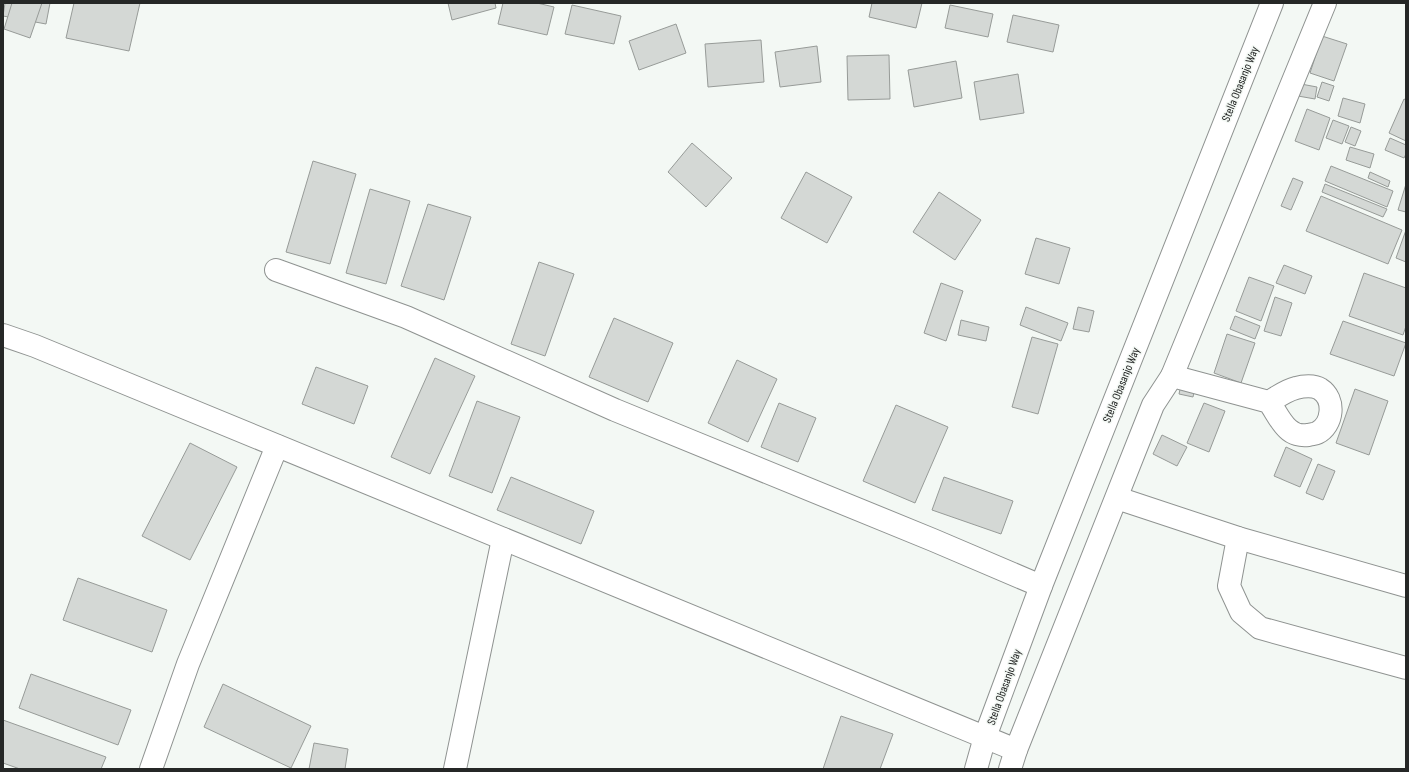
<svg xmlns="http://www.w3.org/2000/svg" width="1409" height="772" viewBox="0 0 1409 772" font-family="'Sofia Sans Condensed',sans-serif">
	<style>
		.building { fill: #d4d8d5; stroke: #979b98 }
		.lines { fill: none; stroke-linecap: round; stroke-linejoin: round }
		.minor-casing { stroke: #8f9391; stroke-width: 24 }
		.minor { stroke: #fff; stroke-width: 22 }
		.labels { text-anchor: middle; stroke-width: 3; stroke-linejoin: round; paint-order: stroke }
		.street-label { font-size: 12px; fill: #252726; stroke: #f3f8f4 }
	</style>
	<rect width="100%" height="100%" fill="#f3f8f4"/>
	<g class="building">
		<polygon points="5,3 50,3 46,24 3,16"/>
		<polygon points="12,3 42,3 30,38 4,29"/>
		<polygon points="74,3 140,3 129,51 66,38"/>
		<polygon points="448,3 495,3 496,8 452,20"/>
		<polygon points="503,3 537,3 554,7 547,35 498,24"/>
		<polygon points="872,3 922,3 916,28 869,17"/>
		<polygon points="572,5 621,16 614,44 565,34"/>
		<polygon points="950,5 993,14 988,37 945,28"/>
		<polygon points="1013,15 1059,25 1053,52 1007,42"/>
		<polygon points="676,24 686,53 639,70 629,41"/>
		<polygon points="1322,36 1347,44 1334,81 1310,73"/>
		<polygon points="761,40 764,82 708,87 705,44"/>
		<polygon points="817,46 821,82 780,87 775,52"/>
		<polygon points="889,55 890,99 848,100 847,56"/>
		<polygon points="956,61 962,98 914,107 908,70"/>
		<polygon points="1018,74 1024,113 980,120 974,82"/>
		<polygon points="1322,82 1334,86 1329,101 1317,97"/>
		<polygon points="1301,84 1317,87 1315,99 1298,96"/>
		<polygon points="1343,98 1365,104 1360,123 1338,116"/>
		<polygon points="1404,99 1406,100 1406,141 1389,133"/>
		<polygon points="1307,109 1330,118 1319,150 1295,141"/>
		<polygon points="1333,120 1349,126 1342,144 1326,138"/>
		<polygon points="1351,127 1361,131 1355,146 1345,142"/>
		<polygon points="1390,138 1406,145 1406,154 1404,158 1385,150"/>
		<polygon points="692,143 732,178 706,207 668,172"/>
		<polygon points="1350,147 1374,154 1370,168 1346,160"/>
		<polygon points="313,161 356,174 330,264 286,252"/>
		<polygon points="1331,166 1393,191 1387,207 1325,181"/>
		<polygon points="806,172 852,197 827,243 781,218"/>
		<polygon points="1370,172 1390,181 1388,187 1368,178"/>
		<polygon points="1293,178 1303,182 1291,210 1281,206"/>
		<polygon points="1325,184 1387,209 1383,217 1322,192"/>
		<polygon points="1406,184 1406,212 1398,210"/>
		<polygon points="370,189 410,201 386,284 346,273"/>
		<polygon points="939,192 981,220 955,260 913,232"/>
		<polygon points="1321,196 1402,230 1388,264 1306,231"/>
		<polygon points="428,204 471,217 444,300 401,286"/>
		<polygon points="1406,230 1406,262 1396,258"/>
		<polygon points="1036,238 1070,248 1059,284 1025,274"/>
		<polygon points="539,262 574,274 545,356 511,344"/>
		<polygon points="1284,265 1312,276 1305,294 1276,283"/>
		<polygon points="1364,273 1406,288 1406,326 1403,335 1349,316"/>
		<polygon points="1249,277 1274,286 1261,321 1236,311"/>
		<polygon points="941,283 963,291 946,341 924,333"/>
		<polygon points="1275,297 1292,303 1281,336 1264,331"/>
		<polygon points="1026,307 1068,323 1061,341 1020,325"/>
		<polygon points="1078,307 1094,311 1089,332 1073,329"/>
		<polygon points="1235,316 1260,326 1255,339 1230,329"/>
		<polygon points="614,318 673,343 648,402 589,377"/>
		<polygon points="961,320 989,327 986,341 958,335"/>
		<polygon points="1343,321 1406,343 1394,376 1330,354"/>
		<polygon points="1227,334 1255,343 1241,383 1214,373"/>
		<polygon points="1032,337 1058,344 1038,414 1012,407"/>
		<polygon points="435,358 475,376 430,474 391,457"/>
		<polygon points="737,360 777,379 748,442 708,423"/>
		<polygon points="316,367 368,386 354,424 302,404"/>
		<polygon points="1181,385 1195,388 1193,397 1179,394"/>
		<polygon points="1355,389 1388,401 1369,455 1336,443"/>
		<polygon points="477,401 520,417 492,493 449,476"/>
		<polygon points="779,403 816,418 798,462 761,447"/>
		<polygon points="1204,403 1225,411 1209,452 1187,443"/>
		<polygon points="896,405 948,427 915,503 863,481"/>
		<polygon points="1162,435 1187,447 1177,466 1153,454"/>
		<polygon points="190,443 237,467 190,560 142,536"/>
		<polygon points="1286,447 1312,459 1300,487 1274,476"/>
		<polygon points="1318,464 1335,471 1323,500 1306,493"/>
		<polygon points="511,477 594,511 581,544 497,510"/>
		<polygon points="944,477 1013,501 1001,534 932,510"/>
		<polygon points="78,578 167,610 152,652 63,620"/>
		<polygon points="31,674 131,710 118,745 19,708"/>
		<polygon points="223,684 311,726 291,768 204,727"/>
		<polygon points="841,716 893,734 880,769 823,769"/>
		<polygon points="3,720 106,757 101,769 20,769 3,763"/>
		<polygon points="314,743 348,749 345,769 309,769"/>
	</g>
	<g class="lines">
		<defs>
			<g id="minor">
				<polyline points="276,270 406,317 615,410 933,540 1041,586"/>
				<polyline points="3,335 35,346 1016,750"/>
				<path d="M1172 376 1269 402C1277 397 1287 390 1296 388 1303 386 1314 385 1320 389 1336 399 1333 425 1317 433 1315 434 1311 434 1308 435 1301 436 1293 434 1288 429 1280 422 1275 410 1269 402"/>
				<polyline points="1117,498 1238,538 1406,586"/>
				<polyline points="1238,538 1229,586 1241,612 1260,628 1406,668"/>
				<polyline points="151,769 188,664 277,446"/>
				<polyline points="455,769 503,539"/>
				<polyline points="976,769 985,737 1041,586 1272,3"/>
				<polyline points="1010,769 1016,750 1153,405 1172,376 1325,3"/>
			</g>
		</defs>
		<use href="#minor" class="minor-casing"/>
		<use href="#minor" class="minor"/>
	</g>
	<g class="labels">
		<g class="street-label">
			<text transform="translate(1240 84) rotate(-68)" y="4">Stella Obasanjo Way</text>
			<text transform="translate(1121 385) rotate(-68)" y="4">Stella Obasanjo Way</text>
			<text transform="translate(1004 687) rotate(-70)" y="4">Stella Obasanjo Way</text>
		</g>
	</g>
	<rect width="1409" height="772" fill="none" stroke="#252726" stroke-width="8"/>
</svg>
